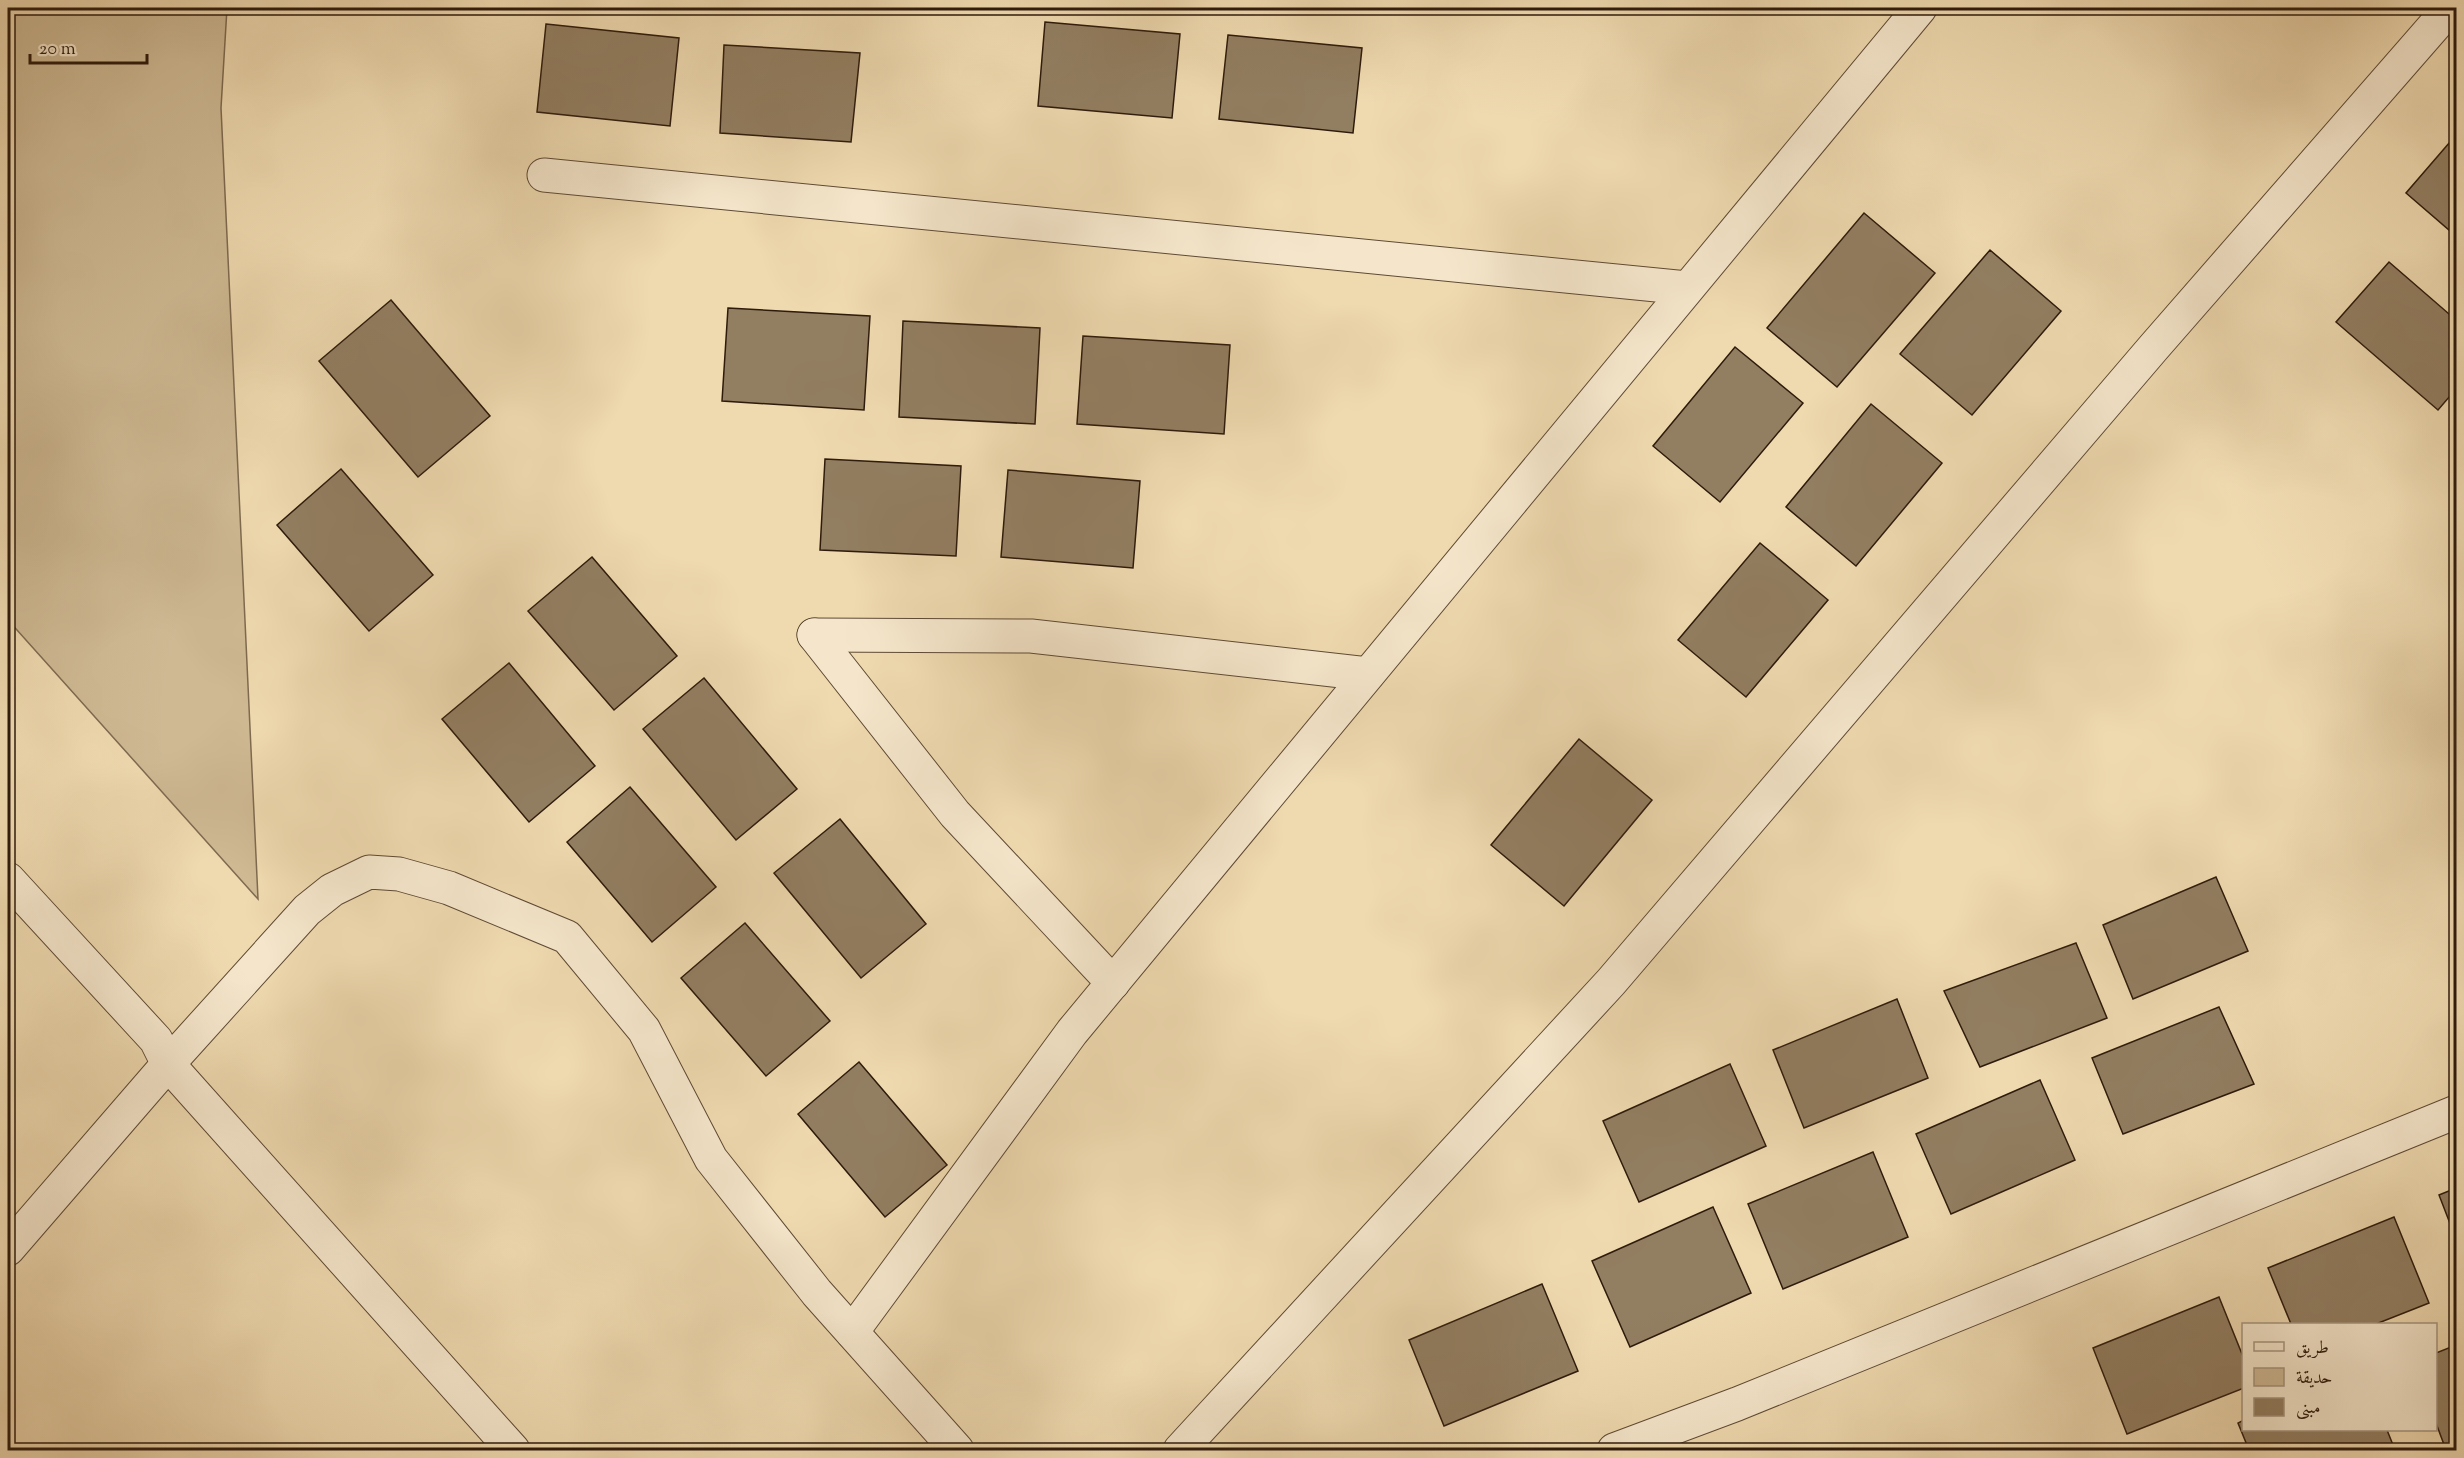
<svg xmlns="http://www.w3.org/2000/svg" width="2464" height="1458" viewBox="0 0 2464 1458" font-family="'Sorts Mill Goudy',Amiri,serif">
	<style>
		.green { fill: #ceb993; stroke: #7e6a50; stroke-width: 1.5 }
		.building { fill: #927e61; stroke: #2e1b0c; stroke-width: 1.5 }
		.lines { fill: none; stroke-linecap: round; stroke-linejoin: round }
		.minor-casing { stroke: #5e4a35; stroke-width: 35 }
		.minor { stroke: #f5e6cb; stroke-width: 33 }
	</style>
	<rect width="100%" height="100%" fill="#efd9af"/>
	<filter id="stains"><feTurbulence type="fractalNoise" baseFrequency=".00333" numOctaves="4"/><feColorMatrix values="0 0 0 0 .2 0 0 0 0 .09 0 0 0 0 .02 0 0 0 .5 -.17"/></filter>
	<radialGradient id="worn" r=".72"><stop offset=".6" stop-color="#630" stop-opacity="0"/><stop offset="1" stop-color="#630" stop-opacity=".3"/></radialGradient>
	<polygon class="green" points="8,8 227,8 221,108 258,899 8,620"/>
	<g class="building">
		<polygon points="1045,22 1180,34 1172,118 1038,106"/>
		<polygon points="546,24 679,38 670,126 537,112"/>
		<polygon points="1228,35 1362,48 1353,133 1219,119"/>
		<polygon points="724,45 860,53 851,142 720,133"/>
		<polygon points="2456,135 2456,236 2406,193"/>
		<polygon points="1864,213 1935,273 1837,387 1767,328"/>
		<polygon points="1990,250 2061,311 1972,415 1900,354"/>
		<polygon points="2389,262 2456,320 2456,389 2438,410 2336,322"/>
		<polygon points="391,300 490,416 418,477 319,361"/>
		<polygon points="728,308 870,316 864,410 722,401"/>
		<polygon points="903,321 1040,328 1035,424 899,417"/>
		<polygon points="1083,336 1230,345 1224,434 1077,424"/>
		<polygon points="1735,347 1803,403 1720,502 1653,446"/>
		<polygon points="1871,404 1942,463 1856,566 1786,507"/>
		<polygon points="825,459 961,466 956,556 820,550"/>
		<polygon points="341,469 433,575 369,631 277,525"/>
		<polygon points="1008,470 1140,481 1133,568 1001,557"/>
		<polygon points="1760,543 1828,600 1746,697 1678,640"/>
		<polygon points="592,557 677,656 614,710 528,611"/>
		<polygon points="509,663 595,766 529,822 442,719"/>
		<polygon points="704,678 797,789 736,840 643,729"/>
		<polygon points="1579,739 1652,800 1564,906 1491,845"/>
		<polygon points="630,787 716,887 652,942 567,842"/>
		<polygon points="840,819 926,924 861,978 774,873"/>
		<polygon points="2216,877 2248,951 2133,999 2103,925"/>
		<polygon points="745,923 830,1021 766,1076 681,978"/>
		<polygon points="2076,943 2107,1018 1980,1067 1944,991"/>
		<polygon points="1897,999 1928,1078 1804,1128 1773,1050"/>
		<polygon points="2219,1007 2254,1084 2123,1134 2092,1058"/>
		<polygon points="859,1062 947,1165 885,1217 798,1114"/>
		<polygon points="1730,1064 1766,1146 1639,1202 1603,1121"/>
		<polygon points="2040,1080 2075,1160 1951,1214 1916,1134"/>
		<polygon points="1873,1152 1908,1237 1783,1289 1748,1204"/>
		<polygon points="2456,1188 2456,1239 2439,1195"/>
		<polygon points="1713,1207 1751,1293 1630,1347 1592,1261"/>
		<polygon points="2394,1217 2429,1303 2376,1324 2291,1324 2268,1268"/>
		<polygon points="1542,1284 1578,1371 1444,1426 1409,1340"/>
		<polygon points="2219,1297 2244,1359 2244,1388 2127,1434 2093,1348"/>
		<polygon points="2456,1345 2456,1446 2446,1450 2436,1423 2436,1353"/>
		<polygon points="2244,1420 2244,1430 2387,1430 2395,1450 2249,1450 2238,1423"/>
	</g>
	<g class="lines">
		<defs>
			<g id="minor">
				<polyline points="544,175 1687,288"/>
				<polyline points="814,635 1031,636 1368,674"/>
				<polyline points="814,635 955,814 1113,983"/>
				<polyline points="8,879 156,1040 168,1064 513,1450"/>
				<polyline points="8,1249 168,1064 307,910 332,890 369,872 399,874 449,888 567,937 644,1030 711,1159 817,1293 957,1450"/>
				<polyline points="852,1332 1072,1032 1920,8"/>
				<polyline points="1180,1450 1611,982 2154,347 2450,8"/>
				<polyline points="1614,1450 1737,1404 2456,1112"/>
			</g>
		</defs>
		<use href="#minor" class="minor-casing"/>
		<use href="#minor" class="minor"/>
	</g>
	<rect width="2464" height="1458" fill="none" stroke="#efd9af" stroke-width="30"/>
	<rect x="9" y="9" width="2446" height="1440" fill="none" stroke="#2e1b0c" stroke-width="3"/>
	<rect x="15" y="15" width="2434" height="1428" fill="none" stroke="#2e1b0c" stroke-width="1.5"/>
	<rect x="2242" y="1323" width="195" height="108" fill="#f5e6cb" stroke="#a5957f" stroke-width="1.5"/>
	<rect x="2254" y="1342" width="30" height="9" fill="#f5e6cb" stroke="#a5957f" stroke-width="1.5"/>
	<text x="2296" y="1353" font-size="18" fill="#2e1b0c">طريق</text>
	<rect x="2254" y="1368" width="30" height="18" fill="#ceb993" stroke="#a5957f" stroke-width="1.5"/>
	<text x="2296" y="1383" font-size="18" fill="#2e1b0c">حديقة</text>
	<rect x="2254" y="1398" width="30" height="18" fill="#927e61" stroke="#a5957f" stroke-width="1.5"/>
	<text x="2296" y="1413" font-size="18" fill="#2e1b0c">مبنى</text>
	<path d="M30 54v9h117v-9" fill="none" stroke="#2e1b0c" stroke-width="3"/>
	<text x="39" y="54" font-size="18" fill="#2e1b0c" stroke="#f5e6cb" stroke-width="4.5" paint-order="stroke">20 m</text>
	<rect width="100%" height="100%" filter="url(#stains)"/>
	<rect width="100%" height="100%" fill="url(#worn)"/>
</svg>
